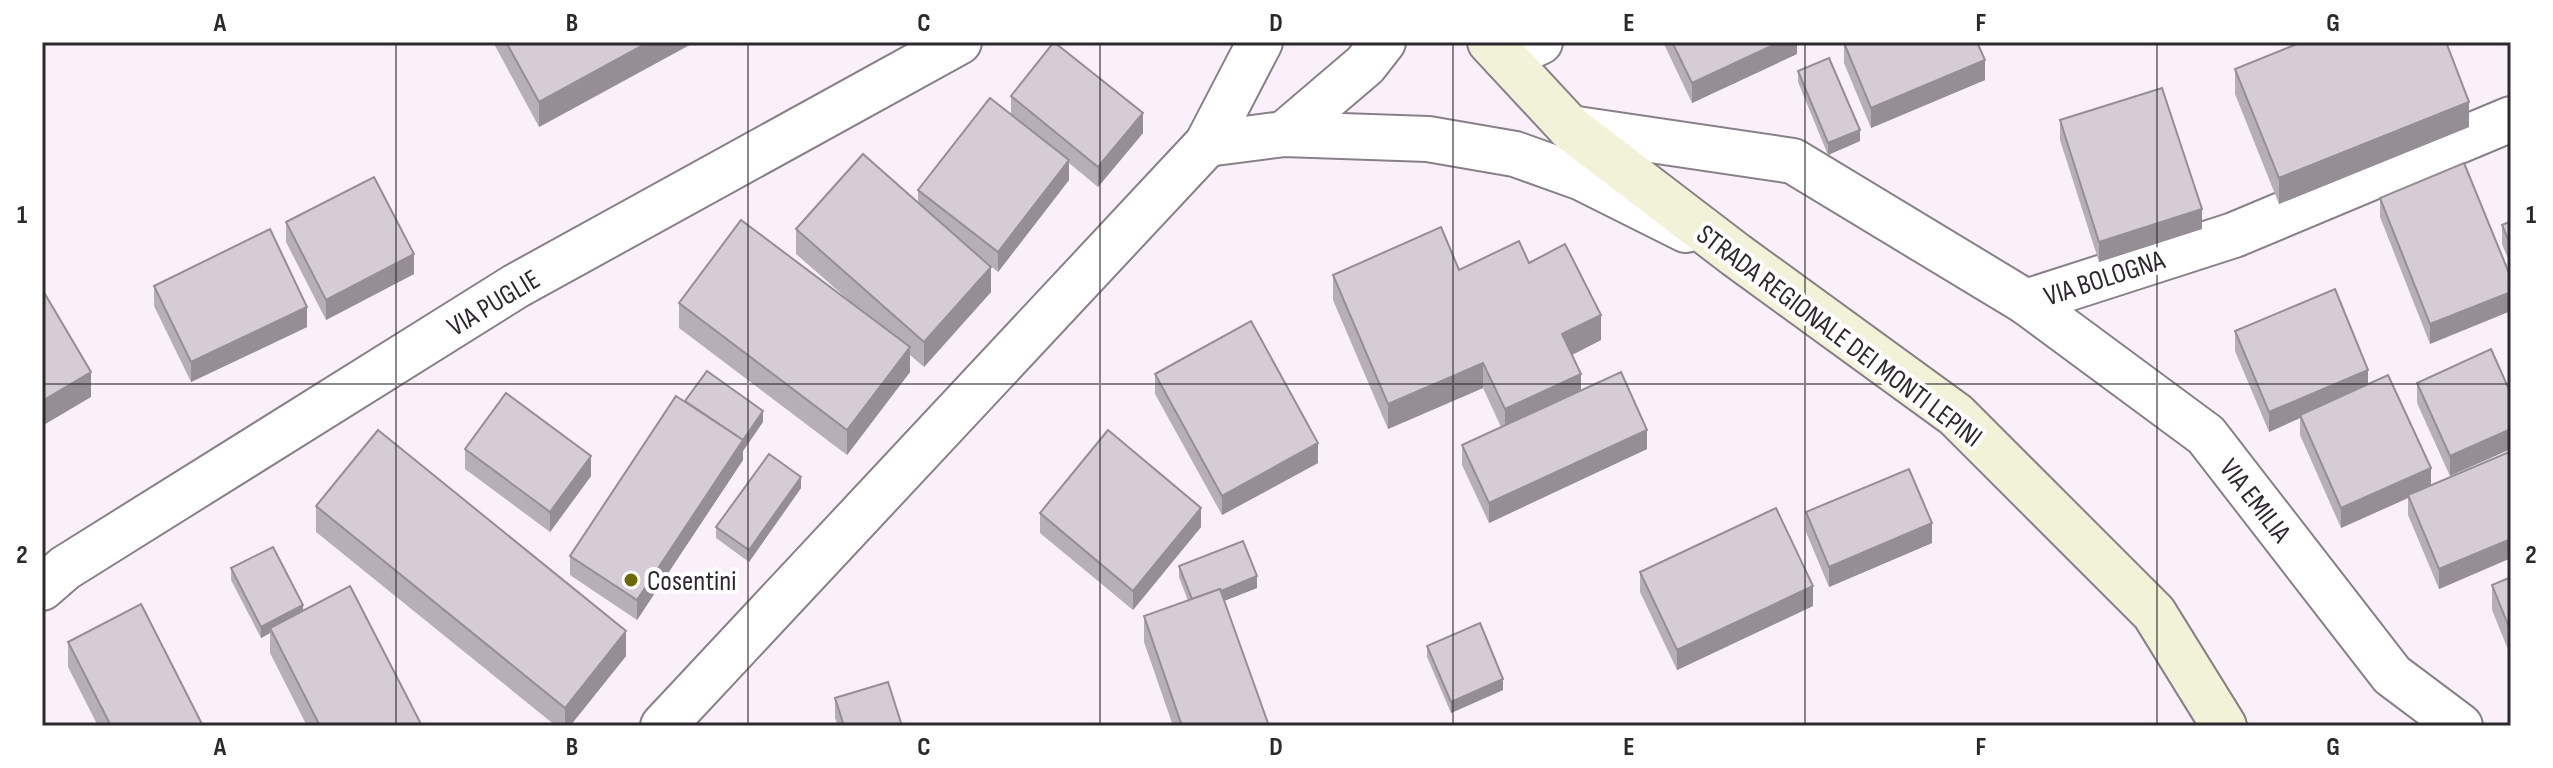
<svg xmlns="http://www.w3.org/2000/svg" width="2553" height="768" viewBox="0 0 2553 768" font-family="'Sofia Sans Condensed',sans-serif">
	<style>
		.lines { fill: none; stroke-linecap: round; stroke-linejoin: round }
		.street-casing { stroke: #888088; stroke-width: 48 }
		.secondary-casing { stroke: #888088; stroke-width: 48 }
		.street { stroke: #fff; stroke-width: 44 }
		.secondary { stroke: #f2f2d9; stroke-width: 44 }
		.wall { fill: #b7afb7 }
		.shaded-wall { fill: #958f95 }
		.building { fill: #d5ccd5; stroke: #958f95; stroke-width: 2 }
		.grid { fill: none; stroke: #2c292c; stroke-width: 2; stroke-opacity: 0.55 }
		.poi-dot { fill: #6b6a07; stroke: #fff; stroke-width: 3 }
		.labels { text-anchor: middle; stroke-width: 8; stroke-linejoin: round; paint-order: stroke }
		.street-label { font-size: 28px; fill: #2c292c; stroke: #fff }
		.poi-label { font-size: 28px; fill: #2c292c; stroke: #fff; text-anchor: start }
		.neatline { fill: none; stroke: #2c292c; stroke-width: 3 }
		.grid-label { font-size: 26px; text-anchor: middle; font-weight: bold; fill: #2c292c }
	</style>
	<rect width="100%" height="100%" fill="#faf0fa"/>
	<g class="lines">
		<defs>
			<g id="street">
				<polyline points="1505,58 1540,42"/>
				<polyline points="1570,128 1793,161 2026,302 2234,235 2511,119"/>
				<polyline points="1284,134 1365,65 1383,42"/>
				<polyline points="1207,144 1284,134 1428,139 1515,154 1582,178 1686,230"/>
				<polyline points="2026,302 2206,435 2392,675 2460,726"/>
				<polyline points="42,588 65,568 516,286 959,42"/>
				<polyline points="663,726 1207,144 1260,42"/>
			</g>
			<polyline id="secondary" points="1490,42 1570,128 1736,255 1956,415 2154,613 2224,726"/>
		</defs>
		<use href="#street" class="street-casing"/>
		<use href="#secondary" class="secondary-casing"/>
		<use href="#street" class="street"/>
		<use href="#secondary" class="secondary"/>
	</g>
	<g class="wall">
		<polygon points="493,42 695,42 539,127"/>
		<polygon points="1663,42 1797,42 1797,54 1692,103"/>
		<polygon points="2507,42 2511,42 2511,53"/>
		<polygon points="1844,43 1985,80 1871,128 1844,63"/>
		<polygon points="2235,69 2469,127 2279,204 2235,94"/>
		<polygon points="1798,71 1860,141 1828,155 1798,82"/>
		<polygon points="1011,96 1143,133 1098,187 1069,163 1069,180 998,272 983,260 991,292 924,367 910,355 910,372 847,455 679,328 679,303 852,303 796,254 796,229 918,202 918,190 1011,114"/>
		<polygon points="2060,120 2202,229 2099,262 2060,140"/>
		<polygon points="2464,163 2430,344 2380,217 2380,198"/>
		<polygon points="2511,221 2511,266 2502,244 2502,225"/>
		<polygon points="286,222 414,274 326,320 286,242"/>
		<polygon points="1529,263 1601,340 1572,355 1581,391 1647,449 1489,523 1462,465 1462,445 1501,427 1483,388 1388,429 1333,300 1333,275 1459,270"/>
		<polygon points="154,286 307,327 191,382 154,306"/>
		<polygon points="2235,331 2368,384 2431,485 2511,457 2511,558 2439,589 2408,515 2408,498 2341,528 2300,435 2300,418 2269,432 2235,351"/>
		<polygon points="1155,374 1318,463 1222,515 1155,394"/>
		<polygon points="2417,383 2511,394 2450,476 2417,403"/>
		<polygon points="685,401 763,422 743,451 743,460 637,620 570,575 570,556"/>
		<polygon points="465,449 591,476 550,532 465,469"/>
		<polygon points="801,488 749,562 716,538 716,527"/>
		<polygon points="316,506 626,656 570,726 556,726 316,532"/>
		<polygon points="1806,512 1932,543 1829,587 1806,532"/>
		<polygon points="1040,513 1201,527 1133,610 1040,533"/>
		<polygon points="1179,566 1257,588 1224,601 1269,726 1173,726 1144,642 1144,616 1188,601 1179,577"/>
		<polygon points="231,568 303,610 422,726 307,726 270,653 270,633 261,638 231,580"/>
		<polygon points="1640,572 1813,606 1677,670 1640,592"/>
		<polygon points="2511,577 2511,657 2492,610 2492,585"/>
		<polygon points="68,642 203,726 98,726 68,667"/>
		<polygon points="1427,646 1503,690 1451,713 1427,657"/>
		<polygon points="835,698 902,726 838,726 835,718"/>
	</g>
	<g class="shaded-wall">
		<polygon points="649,42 695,42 539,127 539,102"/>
		<polygon points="1780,42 1797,42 1797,54 1692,103 1692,83"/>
		<polygon points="1985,60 1985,80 1871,128 1871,108"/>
		<polygon points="2469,102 2469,127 2279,204 2279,178"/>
		<polygon points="1143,113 1143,133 1098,187 1098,167"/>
		<polygon points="1860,130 1860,141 1828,155 1828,143"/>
		<polygon points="1069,160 1069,180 998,272 998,252"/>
		<polygon points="2202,209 2202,229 2099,262 2099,242"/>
		<polygon points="414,254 414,274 326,320 326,300"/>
		<polygon points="991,267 991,292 924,367 924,342"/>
		<polygon points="2511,292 2511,311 2430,344 2430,324"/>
		<polygon points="307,307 307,327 191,382 191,362"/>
		<polygon points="1601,315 1601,340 1562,360 1562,334"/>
		<polygon points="910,347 910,372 847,455 847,430"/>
		<polygon points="1483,363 1483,388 1388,429 1388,404"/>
		<polygon points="2368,370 2368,390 2300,415 2300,418 2269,432 2269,412"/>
		<polygon points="91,372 91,397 42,426 42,401"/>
		<polygon points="1581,374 1581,399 1505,434 1505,409"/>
		<polygon points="763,411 763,422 743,451 743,460 637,620 637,600"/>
		<polygon points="2511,429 2511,449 2450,476 2450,456"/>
		<polygon points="1647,430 1647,449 1489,523 1489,503"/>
		<polygon points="1318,443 1318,463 1222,515 1222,496"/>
		<polygon points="591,456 591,476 550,532 550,512"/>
		<polygon points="2431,468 2431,487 2408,495 2408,498 2341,528 2341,508"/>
		<polygon points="801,477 801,488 749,562 749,550"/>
		<polygon points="1201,508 1201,527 1133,610 1133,591"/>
		<polygon points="1932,523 1932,543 1829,587 1829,567"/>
		<polygon points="2511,539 2511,558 2439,589 2439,569"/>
		<polygon points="1257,576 1257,588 1193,613 1193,602"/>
		<polygon points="1813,586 1813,606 1677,670 1677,650"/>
		<polygon points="303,605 303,616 270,628 270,633 261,638 261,627"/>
		<polygon points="626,631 626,656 570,726 565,726 565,708"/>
		<polygon points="1503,679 1503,690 1451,713 1451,702"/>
	</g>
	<g class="building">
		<polygon points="506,42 649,42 539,102"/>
		<polygon points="1054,42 1143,113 1098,167 1011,96"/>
		<polygon points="1672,42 1780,42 1692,83"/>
		<polygon points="1846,42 1977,42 1985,60 1871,108 1844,43"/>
		<polygon points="2302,42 2446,42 2469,102 2279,178 2235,69"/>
		<polygon points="1829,58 1860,130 1828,143 1798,71"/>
		<polygon points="2162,88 2202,209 2099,242 2060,120"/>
		<polygon points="990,98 1069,160 998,252 918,190"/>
		<polygon points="863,154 991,267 924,342 796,229"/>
		<polygon points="2464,163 2511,278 2511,292 2430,324 2380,198"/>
		<polygon points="374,177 414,254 326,300 286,222"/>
		<polygon points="741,220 910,347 847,430 679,303"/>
		<polygon points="2511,221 2511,246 2502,225"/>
		<polygon points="1441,227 1459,270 1519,241 1529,263 1565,244 1601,315 1562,334 1581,374 1505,409 1483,363 1388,404 1333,275"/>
		<polygon points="270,229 307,307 191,362 154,286"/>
		<polygon points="42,289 91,372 42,401"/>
		<polygon points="2335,289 2368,370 2269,412 2235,331"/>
		<polygon points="1251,321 1318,443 1222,496 1155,374"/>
		<polygon points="2491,349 2511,394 2511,429 2450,456 2417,383"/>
		<polygon points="707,371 763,411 743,440 685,401"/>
		<polygon points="1621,372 1647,430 1489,503 1462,445"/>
		<polygon points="2388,375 2431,468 2341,508 2300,415"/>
		<polygon points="506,393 591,456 550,512 465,449"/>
		<polygon points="676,396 743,440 637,600 570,556"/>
		<polygon points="378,430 626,631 565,708 316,506"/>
		<polygon points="1108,430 1201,508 1133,591 1040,513"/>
		<polygon points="2509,452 2511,457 2511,539 2439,569 2408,495"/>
		<polygon points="769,454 801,477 749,550 716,527"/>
		<polygon points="1909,469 1932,523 1829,567 1806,512"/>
		<polygon points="1776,508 1813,586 1677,650 1640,572"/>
		<polygon points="1243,541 1257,576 1221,591 1220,589 1192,599 1179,566"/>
		<polygon points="273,547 303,605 261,627 231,568"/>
		<polygon points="2511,577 2511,632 2492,585"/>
		<polygon points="350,586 422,726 320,726 270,628"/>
		<polygon points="1220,589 1269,726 1182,726 1144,616"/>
		<polygon points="141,604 203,726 111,726 68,642"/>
		<polygon points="1480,623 1503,679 1451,702 1427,646"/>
		<polygon points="888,682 902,726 844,726 835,698"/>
	</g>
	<path class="grid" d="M396 42V726M748 42V726M1100 42V726M1453 42V726M1805 42V726M2157 42V726M42 384H2511"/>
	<circle class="poi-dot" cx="631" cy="580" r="8"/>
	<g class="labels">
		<g class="street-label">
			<text transform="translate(2104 277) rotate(-18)" y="10">VIA BOLOGNA</text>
			<text transform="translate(493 302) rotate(-31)" y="10">VIA PUGLIE</text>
			<text transform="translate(1840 335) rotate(37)" y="10">STRADA REGIONALE DEI MONTI LEPINI</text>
			<text transform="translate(2256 500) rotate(52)" y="10">VIA EMILIA</text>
		</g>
		<g class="poi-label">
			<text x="647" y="590">Cosentini</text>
		</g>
	</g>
	<rect width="2553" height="768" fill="none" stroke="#ffffff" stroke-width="88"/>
	<rect x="44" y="44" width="2465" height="680" class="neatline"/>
	<g class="grid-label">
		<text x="220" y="31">A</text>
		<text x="572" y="31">B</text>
		<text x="924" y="31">C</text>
		<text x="1276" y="31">D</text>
		<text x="1629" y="31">E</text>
		<text x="1981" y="31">F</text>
		<text x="2333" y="31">G</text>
		<text x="22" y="223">1</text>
		<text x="2531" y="223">1</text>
		<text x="22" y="563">2</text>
		<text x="2531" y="563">2</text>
		<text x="220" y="755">A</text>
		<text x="572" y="755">B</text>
		<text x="924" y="755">C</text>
		<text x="1276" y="755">D</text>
		<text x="1629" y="755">E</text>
		<text x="1981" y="755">F</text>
		<text x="2333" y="755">G</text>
	</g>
</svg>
